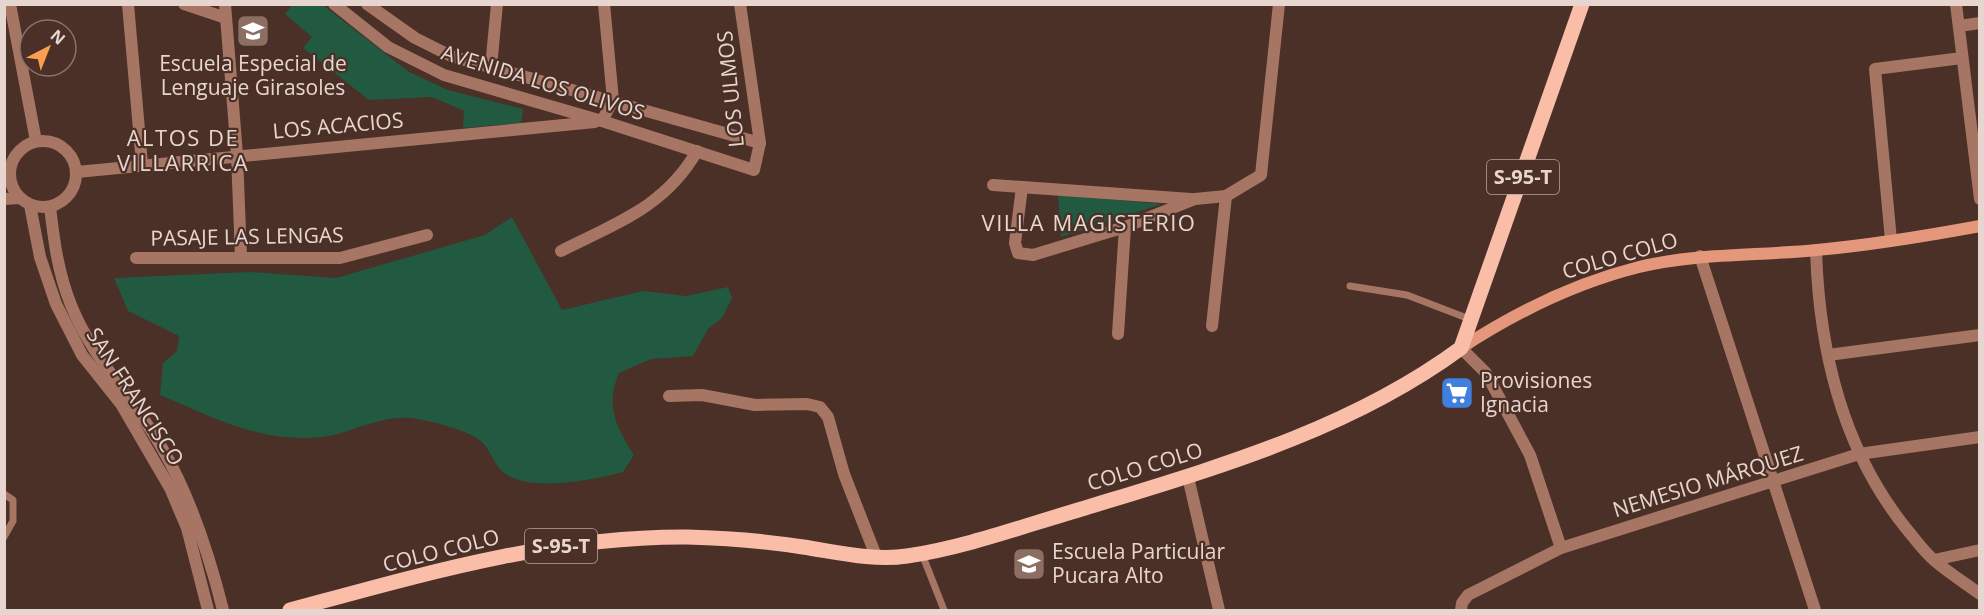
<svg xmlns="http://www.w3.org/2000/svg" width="1984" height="615" viewBox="0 0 1984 615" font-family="'Open Sans',sans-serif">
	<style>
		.green { fill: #215941 }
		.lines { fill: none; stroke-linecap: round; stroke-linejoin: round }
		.service { stroke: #a67564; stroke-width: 7 }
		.minor { stroke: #a67564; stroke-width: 12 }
		.tertiary { stroke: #a67564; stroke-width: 12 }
		.secondary { stroke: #e4977b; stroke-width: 12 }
		.primary { stroke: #fabea8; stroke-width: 15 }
		.labels { text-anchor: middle; stroke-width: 4.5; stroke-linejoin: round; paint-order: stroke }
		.shield { fill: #4a3026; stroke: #b8a49c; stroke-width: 1.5 }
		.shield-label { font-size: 20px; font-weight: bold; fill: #e7d6cf }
		.poi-label { font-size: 21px; fill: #e7d6cf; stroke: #4a3026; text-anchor: start }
		.street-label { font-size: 21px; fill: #e7d6cf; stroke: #4a3026 }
		.neighbourhood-label { font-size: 22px; letter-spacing: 1.5px; fill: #e7d6cf; stroke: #4a3026 }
	</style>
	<rect width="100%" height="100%" fill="#4a3026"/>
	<g class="green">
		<polygon points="292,5 323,5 409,72 448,90 523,109 521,123 463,128 464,111 432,97 369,100 303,48 312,37 285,14"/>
		<polygon points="1058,195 1162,204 1061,237"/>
		<path d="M512 217 562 310 643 291 686 296 728 287 732 298 722 318 708 329 693 356 651 359 619 373C605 406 616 427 634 455L623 472C594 480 528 493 503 472 493 464 491 450 482 442 469 430 428 420 410 418 379 415 350 434 321 437 261 443 214 418 160 395L163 363 177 351 179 336 128 311 114 278 249 272 336 278 485 235Z"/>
	</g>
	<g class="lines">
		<g class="service">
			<polyline points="1350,286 1407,295 1472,320"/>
			<polyline points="4,494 13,500 13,521 4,537"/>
			<polyline points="922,554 944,610"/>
		</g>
		<g class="minor">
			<polyline points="128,4 142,164"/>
			<polyline points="184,4 226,18"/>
			<polyline points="225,4 237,155 241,257"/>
			<polyline points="334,4 388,47 444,75 602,121 754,170 760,143 740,4"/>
			<polyline points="367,4 415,38 451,56 760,143"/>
			<polyline points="1956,4 1980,199"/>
			<polyline points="1959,26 1980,23"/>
			<polyline points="491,67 497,4"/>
			<polyline points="602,121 613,100 604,4"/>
			<polyline points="4,171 9,168"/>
			<polyline points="77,172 595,122"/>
			<polyline points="993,185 1191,199"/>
			<polyline points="1022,187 1015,243 1018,253 1033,255 1125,227 1195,199 1226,196 1261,175 1279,4"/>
			<polyline points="4,199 20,198"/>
			<polyline points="1891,240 1875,69 1962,58"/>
			<path d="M1816 250C1819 349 1842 448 1905 527 1915 539 1924 552 1935 561 1949 573 1965 583 1980 594"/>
			<path d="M561 251C616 223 665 207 697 151"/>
			<polyline points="1700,256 1815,610"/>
			<polyline points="136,258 340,258 427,235"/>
			<polyline points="1212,326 1226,196"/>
			<polyline points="1118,334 1125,227"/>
			<polyline points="1461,348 1486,373 1530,455 1561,548"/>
			<polyline points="1828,355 1980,335"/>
			<polyline points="669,396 702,395 755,405 807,404 820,407 828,417 844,474 876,556"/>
			<polyline points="1188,477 1219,610"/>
			<polyline points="1934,560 1980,550"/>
			<polyline points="1461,610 1462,603 1468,595 1561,548 1859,454 1980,437"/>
		</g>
		<g class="tertiary">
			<polyline points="10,4 36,141"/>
			<circle cx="43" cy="174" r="33"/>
			<polyline points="30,205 40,257 56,304 82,355 121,404 170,488 187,528 208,610"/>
			<path d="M50 207C54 241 58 273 71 305 92 358 134 399 162 448 191 498 209 554 223 610"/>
		</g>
		<path class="secondary" d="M1461 348C1516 312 1575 283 1639 267 1698 253 1757 256 1817 250 1871 245 1926 236 1980 226"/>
		<path class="primary" d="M290 610C420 575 551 536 687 537 726 538 765 541 803 547 837 552 873 561 907 556 967 547 1026 525 1085 508 1215 468 1350 430 1461 348L1582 4"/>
	</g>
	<defs>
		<symbol id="school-square" viewBox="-11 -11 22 22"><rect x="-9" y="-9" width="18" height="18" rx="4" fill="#8d6e63" stroke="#4a3026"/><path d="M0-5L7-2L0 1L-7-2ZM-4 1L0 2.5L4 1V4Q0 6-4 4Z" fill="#fff"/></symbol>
		<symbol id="supermarket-square" viewBox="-11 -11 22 22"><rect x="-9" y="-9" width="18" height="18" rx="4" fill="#3f7fe0" stroke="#4a3026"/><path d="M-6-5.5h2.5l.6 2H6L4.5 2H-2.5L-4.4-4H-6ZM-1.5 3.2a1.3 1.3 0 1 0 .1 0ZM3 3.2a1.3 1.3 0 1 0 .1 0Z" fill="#fff"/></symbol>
	</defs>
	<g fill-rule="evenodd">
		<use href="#school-square" x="234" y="12" width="38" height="38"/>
		<use href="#supermarket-square" x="1438" y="374" width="38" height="38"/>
		<use href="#school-square" x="1010" y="545" width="38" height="38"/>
	</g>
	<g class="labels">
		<g class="shield">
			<rect x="1487" y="160" width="72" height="34" rx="4.5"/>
			<rect x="525" y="529" width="72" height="34" rx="4.5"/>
		</g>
		<g class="shield-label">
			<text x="1523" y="184">S-95-T</text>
			<text x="561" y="553">S-95-T</text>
		</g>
		<g class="poi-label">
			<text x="253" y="71" text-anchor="middle">Escuela Especial de<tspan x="253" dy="24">Lenguaje Girasoles</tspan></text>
			<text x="1480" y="388">Provisiones<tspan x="1480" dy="24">Ignacia</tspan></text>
			<text x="1052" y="559">Escuela Particular<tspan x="1052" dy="24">Pucara Alto</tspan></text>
		</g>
		<g class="street-label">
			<text transform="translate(543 83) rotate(17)" y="7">AVENIDA LOS OLIVOS</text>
			<text transform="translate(731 89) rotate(-96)" y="7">LOS ULMOS</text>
			<text transform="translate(338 126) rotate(-5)" y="7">LOS ACACIOS</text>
			<text transform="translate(247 237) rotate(-1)" y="7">PASAJE LAS LENGAS</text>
			<text transform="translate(1620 256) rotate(-16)" y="7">COLO COLO</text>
			<text transform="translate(135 397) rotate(57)" y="7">SAN FRANCISCO</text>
			<text transform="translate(1145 467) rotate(-17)" y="7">COLO COLO</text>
			<text transform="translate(1708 482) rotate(-17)" y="7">NEMESIO MÁRQUEZ</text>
			<text transform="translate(441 551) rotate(-14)" y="7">COLO COLO</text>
		</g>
		<g class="neighbourhood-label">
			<text x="183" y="146">ALTOS DE<tspan x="183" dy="25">VILLARRICA</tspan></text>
			<text x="1089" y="231">VILLA MAGISTERIO</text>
		</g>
	</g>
	<rect width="1984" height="615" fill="none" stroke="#e7d6cf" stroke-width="12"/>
	<g transform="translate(48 48) rotate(42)"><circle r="28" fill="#4a3026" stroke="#89726a" stroke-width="1.5"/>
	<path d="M0-4.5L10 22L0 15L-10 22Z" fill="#fb9e51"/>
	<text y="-9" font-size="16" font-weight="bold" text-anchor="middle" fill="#e7d6cf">N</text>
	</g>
</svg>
